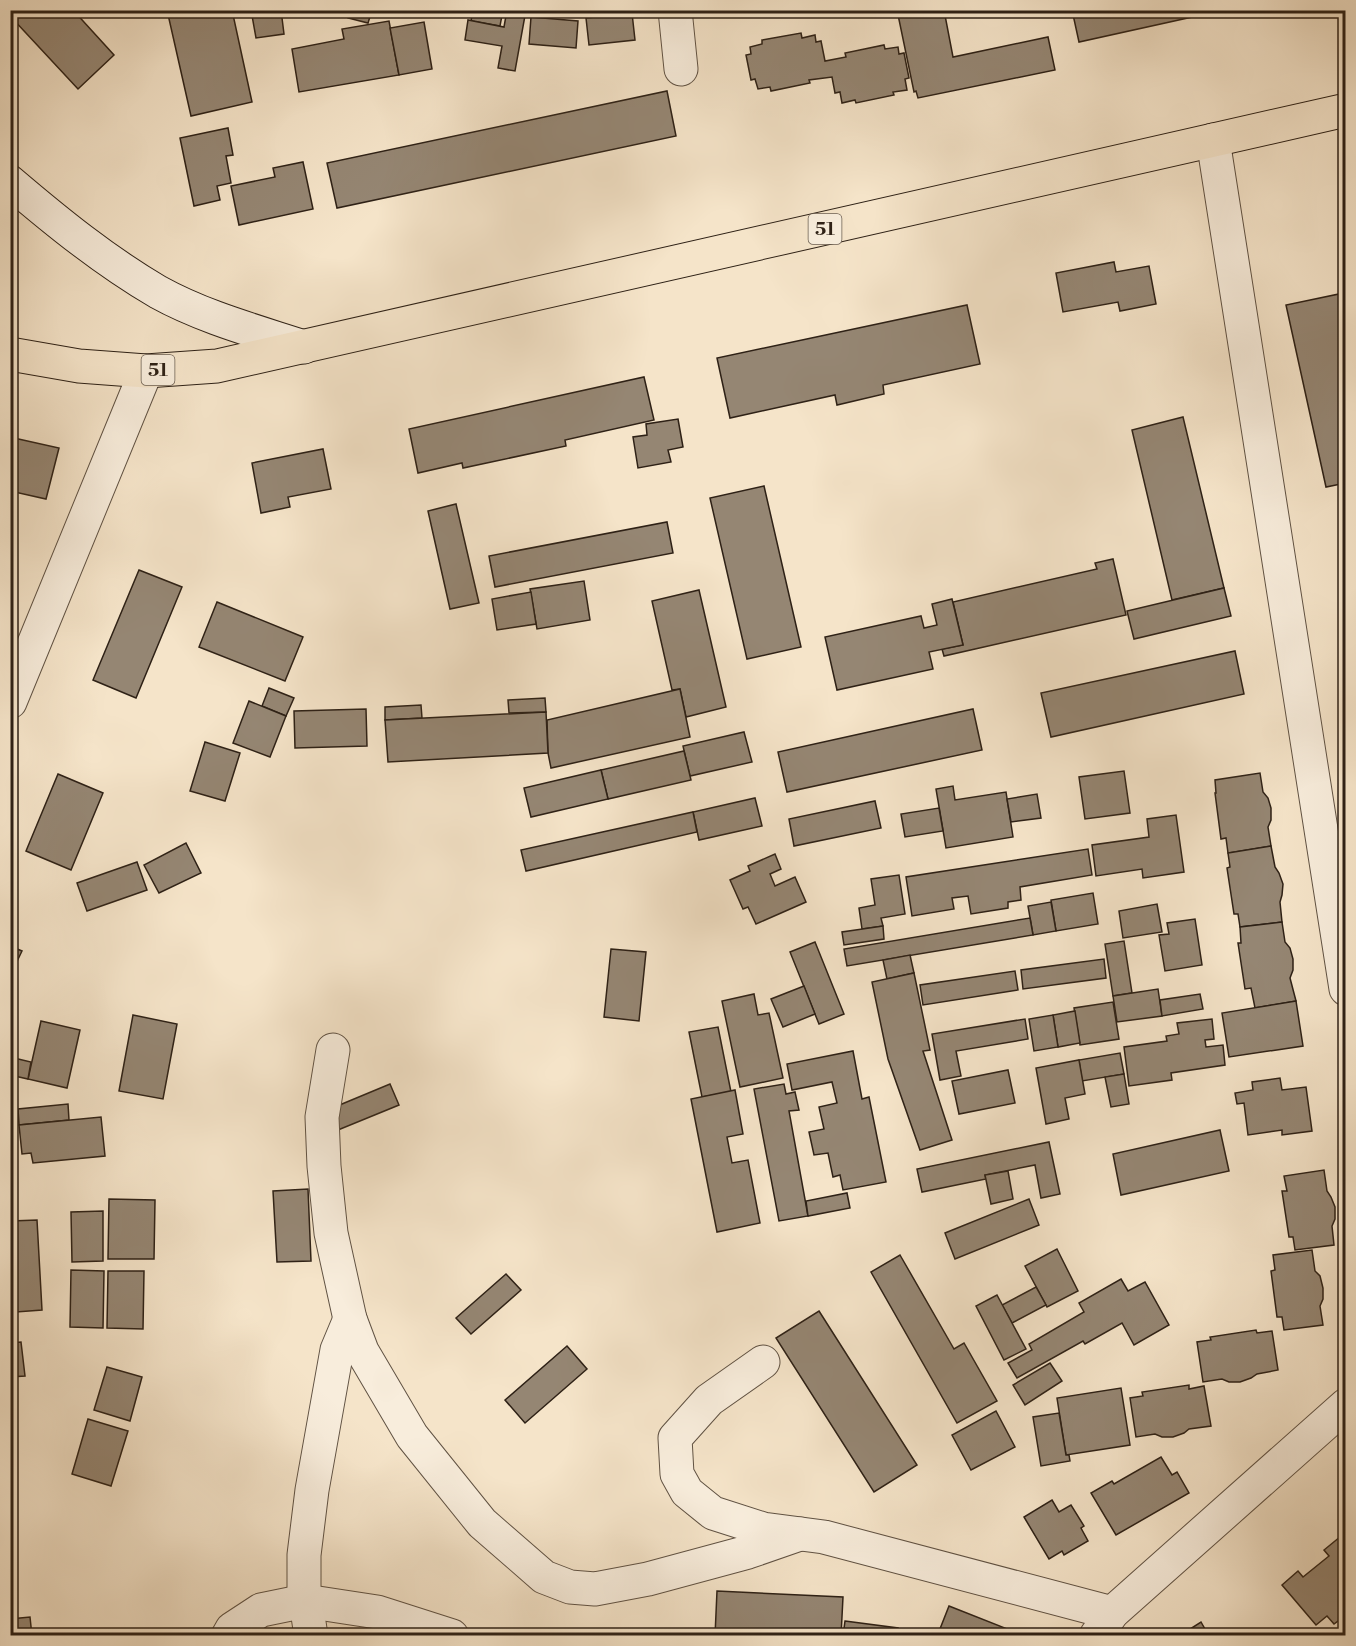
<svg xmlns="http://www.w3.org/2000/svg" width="1356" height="1646" viewBox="0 0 1356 1646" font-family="'Libre Bodoni',serif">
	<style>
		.building { fill: #958673; stroke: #2e2116; stroke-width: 1.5 }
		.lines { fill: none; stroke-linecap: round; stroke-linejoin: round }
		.street-casing { stroke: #605243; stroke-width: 35 }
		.secondary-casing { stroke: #2e2116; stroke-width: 35 }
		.primary-casing { stroke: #2e2116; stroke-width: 35 }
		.street { stroke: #f8eddc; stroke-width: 33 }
		.secondary { stroke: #f8eddc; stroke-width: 33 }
		.primary { stroke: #f5e4c9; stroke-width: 33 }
		.labels { text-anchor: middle; stroke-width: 5; stroke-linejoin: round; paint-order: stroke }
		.shield { fill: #f8eddc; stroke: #6b5e51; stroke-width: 1.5 }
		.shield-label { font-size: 18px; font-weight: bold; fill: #2e2116 }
	</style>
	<rect width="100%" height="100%" fill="#f5e4c9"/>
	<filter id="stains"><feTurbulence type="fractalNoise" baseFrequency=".00333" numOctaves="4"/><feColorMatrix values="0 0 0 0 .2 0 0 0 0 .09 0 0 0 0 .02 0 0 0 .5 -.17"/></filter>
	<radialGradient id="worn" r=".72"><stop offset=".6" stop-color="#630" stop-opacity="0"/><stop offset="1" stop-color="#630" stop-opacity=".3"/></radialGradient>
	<g class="building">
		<polygon points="20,10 73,10 114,55 78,89 12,18"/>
		<polygon points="167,10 232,10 252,102 191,116"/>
		<polygon points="251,10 281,10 284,34 256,38"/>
		<polygon points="349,10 372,10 368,23 348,18"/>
		<polygon points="473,10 503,10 500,26 471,21"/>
		<polygon points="507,10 526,10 515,71 498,68 502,46 465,40 468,20 504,27"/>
		<polygon points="897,10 944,10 953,57 1048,37 1055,70 918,98 916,91 914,92"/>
		<polygon points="1072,10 1224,10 1079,42"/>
		<polygon points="632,13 635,40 589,45 586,18"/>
		<polygon points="531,17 578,21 576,48 529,44"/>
		<polygon points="389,21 399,75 299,92 292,49 344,39 342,29"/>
		<polygon points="424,22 432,69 399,75 390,28"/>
		<polygon points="801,33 802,38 815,35 816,42 821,41 825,61 846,57 845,53 884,45 885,49 898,47 899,54 904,53 909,78 905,79 907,90 893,92 894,95 856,103 855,100 842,103 840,92 835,93 832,77 809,80 810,83 771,91 770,87 758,89 755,79 751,80 746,55 751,54 750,47 762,44 762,40"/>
		<polygon points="667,91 676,136 337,208 327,163"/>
		<polygon points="228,128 233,155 226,156 231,183 217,186 220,200 194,206 180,138"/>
		<polygon points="303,162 313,209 239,225 231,186 275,177 273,168"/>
		<polygon points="1114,262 1116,272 1149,266 1156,304 1120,311 1118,302 1063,312 1056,273"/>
		<polygon points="1339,294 1346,324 1346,483 1326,487 1286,305"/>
		<polygon points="967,305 980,364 883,385 884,394 837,405 835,395 730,418 717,358"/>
		<polygon points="644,377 654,420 565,440 566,446 463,468 462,463 418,473 409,429"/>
		<polygon points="1183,417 1224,588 1172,600 1132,430"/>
		<polygon points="678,419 683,447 668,450 671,462 638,468 633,437 647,435 646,424"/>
		<polygon points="14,438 59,448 46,499 10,491 10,451"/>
		<polygon points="323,449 331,489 288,497 290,507 261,513 252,463"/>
		<polygon points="764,486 801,647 747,659 710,498"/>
		<polygon points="456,504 479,603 450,609 428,511"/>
		<polygon points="667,522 673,553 495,587 489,556"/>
		<polygon points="1113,559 1126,615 944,656 942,649 963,645 953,602 1097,569 1095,563"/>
		<polygon points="139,570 182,587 136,698 93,680"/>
		<polygon points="584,581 590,620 537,629 530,589"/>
		<polygon points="1224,588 1231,616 1134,639 1127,611"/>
		<polygon points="699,590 726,707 686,717 680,689 672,690 652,601"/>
		<polygon points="531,592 536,624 497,630 492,599"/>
		<polygon points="952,599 963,645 929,652 933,669 837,690 825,637 921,616 924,628 937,625 932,604"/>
		<polygon points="217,602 303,637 285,681 199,647"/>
		<polygon points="1235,651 1244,694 1051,737 1041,693"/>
		<polygon points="269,688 294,698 286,716 262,706"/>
		<polygon points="680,689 690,737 551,768 548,753 547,720"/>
		<polygon points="545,698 546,712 509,713 508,700"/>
		<polygon points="249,701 286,716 270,757 233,743"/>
		<polygon points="421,705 422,718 385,720 385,707"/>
		<polygon points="366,709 367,746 295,748 294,711"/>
		<polygon points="973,709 982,750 787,792 778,752"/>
		<polygon points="546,712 548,753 388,762 385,720"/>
		<polygon points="744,732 752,762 690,776 683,746"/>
		<polygon points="205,742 240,753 225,801 190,791"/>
		<polygon points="684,751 691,780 608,799 601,770"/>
		<polygon points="601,770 608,799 531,817 524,788"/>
		<polygon points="1124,771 1130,813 1085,819 1079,777"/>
		<polygon points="1260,773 1263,792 1268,798 1271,808 1271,820 1268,827 1271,846 1228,853 1226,838 1221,839 1215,793 1216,793 1215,780"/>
		<polygon points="58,774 103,793 71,870 26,851"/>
		<polygon points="953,786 955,800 1006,792 1013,837 946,848 936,789"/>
		<polygon points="1037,794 1041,818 1011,822 1007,799"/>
		<polygon points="755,798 762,826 699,840 693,812"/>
		<polygon points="875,801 881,828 794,846 789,819"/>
		<polygon points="939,808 943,831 905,837 901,814"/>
		<polygon points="693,812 697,832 526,871 521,850"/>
		<polygon points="1176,815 1184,872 1143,878 1142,869 1096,876 1092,845 1149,837 1147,819"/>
		<polygon points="186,843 201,873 159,893 144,865"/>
		<polygon points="1271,846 1275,867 1279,873 1283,884 1282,895 1280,902 1282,922 1240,927 1238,914 1234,914 1227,868 1230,867 1228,853"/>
		<polygon points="1088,849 1092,875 1020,887 1021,900 1008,902 1008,908 971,914 968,896 952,898 954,909 912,916 906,877"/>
		<polygon points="775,854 781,869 770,874 775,886 795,877 806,902 756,924 748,907 743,909 730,880 750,871 748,866"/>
		<polygon points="137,862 147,890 87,911 77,883"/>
		<polygon points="899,875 905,914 881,918 883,926 862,929 859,908 875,905 871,879"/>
		<polygon points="1093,893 1098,924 1056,931 1051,900"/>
		<polygon points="1051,902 1056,931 1033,935 1028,906"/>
		<polygon points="1157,904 1162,932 1123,938 1119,911"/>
		<polygon points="1030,918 1033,935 847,966 844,949"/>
		<polygon points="1195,919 1202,965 1165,971 1159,935 1169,934 1167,923"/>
		<polygon points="1282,922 1285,942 1290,948 1293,959 1293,970 1290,978 1296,1001 1255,1008 1251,988 1245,989 1238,943 1241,943 1240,927"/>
		<polygon points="883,926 884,939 844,945 842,932"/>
		<polygon points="1124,941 1132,993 1113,996 1105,944"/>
		<polygon points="815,942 844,1014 819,1024 790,952"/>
		<polygon points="10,946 22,951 10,976"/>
		<polygon points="611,949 646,952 639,1021 604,1017"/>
		<polygon points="910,955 914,973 887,979 883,960"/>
		<polygon points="1104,959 1106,978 1023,989 1021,970"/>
		<polygon points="1015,971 1018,990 923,1005 920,985"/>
		<polygon points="914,973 930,1050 923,1051 952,1140 920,1150 888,1059 872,982"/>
		<polygon points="804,986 815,1014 783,1027 771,999"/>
		<polygon points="1158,989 1162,1016 1117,1022 1113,996"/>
		<polygon points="754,994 758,1015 769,1013 783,1078 740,1087 722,1001"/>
		<polygon points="1200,994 1203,1009 1162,1016 1160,1000"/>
		<polygon points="1296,1001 1303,1046 1229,1057 1222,1013"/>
		<polygon points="1113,1002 1119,1039 1080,1045 1074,1008"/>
		<polygon points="1075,1011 1080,1043 1058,1047 1053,1015"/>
		<polygon points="133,1015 177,1024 163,1099 119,1091"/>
		<polygon points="1053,1015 1058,1047 1034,1051 1029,1019"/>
		<polygon points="1025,1019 1028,1039 956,1051 961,1076 940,1080 932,1034"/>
		<polygon points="1212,1019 1214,1039 1205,1040 1206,1047 1223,1045 1225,1065 1171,1073 1172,1080 1129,1086 1124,1047 1167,1041 1166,1036 1179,1034 1177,1023"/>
		<polygon points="41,1021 80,1030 67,1088 28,1079"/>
		<polygon points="718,1027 731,1092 702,1097 689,1032"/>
		<polygon points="853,1051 862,1099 869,1097 886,1182 843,1190 840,1175 833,1177 828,1153 814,1155 809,1132 824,1129 819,1107 837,1103 832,1082 792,1090 787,1064"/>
		<polygon points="1120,1053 1124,1074 1082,1081 1079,1060"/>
		<polygon points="14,1058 31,1062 28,1079 10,1075"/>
		<polygon points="1079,1060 1085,1094 1065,1098 1069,1119 1046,1124 1036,1068"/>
		<polygon points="1008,1070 1015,1103 959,1114 952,1081"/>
		<polygon points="1124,1074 1129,1104 1111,1107 1105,1077"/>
		<polygon points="1280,1078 1282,1090 1306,1087 1312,1131 1282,1135 1282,1130 1248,1135 1244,1103 1237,1104 1235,1093 1253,1090 1252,1082"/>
		<polygon points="390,1084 399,1105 338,1130 330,1109"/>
		<polygon points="784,1084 786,1094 795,1092 799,1110 789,1111 808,1216 779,1221 754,1089"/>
		<polygon points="735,1090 743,1134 727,1137 732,1163 748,1160 760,1223 717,1232 691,1099"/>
		<polygon points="68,1104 69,1120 19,1125 18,1109"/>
		<polygon points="101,1117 105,1156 33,1163 31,1153 22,1154 19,1125"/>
		<polygon points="1220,1130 1229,1171 1121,1195 1113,1154"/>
		<polygon points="1049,1142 1060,1194 1041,1198 1035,1165 985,1175 986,1179 922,1192 917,1169"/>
		<polygon points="1324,1170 1327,1191 1331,1197 1335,1207 1335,1219 1332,1226 1334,1245 1295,1250 1293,1237 1289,1237 1282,1191 1287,1191 1284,1176"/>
		<polygon points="1008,1171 1013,1199 991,1204 985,1175"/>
		<polygon points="308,1189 311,1261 277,1262 273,1191"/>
		<polygon points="847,1193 850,1208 808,1216 806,1201"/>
		<polygon points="109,1199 155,1200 154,1259 108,1259"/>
		<polygon points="1029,1199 1039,1225 955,1259 945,1233"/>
		<polygon points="103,1211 103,1261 72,1262 71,1212"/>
		<polygon points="37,1220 42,1310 16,1312 11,1221"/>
		<polygon points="1057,1249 1078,1291 1047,1307 1025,1266"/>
		<polygon points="1312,1250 1315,1271 1320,1276 1323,1288 1323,1299 1320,1306 1323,1325 1284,1330 1282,1317 1277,1317 1271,1271 1275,1270 1273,1255"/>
		<polygon points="900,1255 954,1349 964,1343 997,1401 957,1423 871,1272"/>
		<polygon points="71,1270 104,1271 103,1328 70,1327"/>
		<polygon points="108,1271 144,1271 143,1329 107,1328"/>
		<polygon points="506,1274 521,1290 471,1334 456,1318"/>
		<polygon points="1121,1279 1128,1291 1145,1282 1169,1325 1134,1345 1122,1323 1085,1344 1083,1341 1017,1378 1008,1363 1032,1350 1029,1344 1084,1312 1079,1303"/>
		<polygon points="1036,1287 1046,1305 1012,1323 1002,1305"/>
		<polygon points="997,1295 1026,1349 1004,1360 976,1306"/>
		<polygon points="819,1311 917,1465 874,1492 776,1338"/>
		<polygon points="1256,1330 1257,1333 1272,1331 1278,1370 1257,1374 1251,1378 1240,1382 1229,1382 1222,1379 1203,1382 1197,1342 1211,1340 1210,1337"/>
		<polygon points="21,1342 25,1376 10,1377 10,1343"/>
		<polygon points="567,1346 587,1369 525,1423 505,1400"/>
		<polygon points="1050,1363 1062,1381 1025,1405 1013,1385"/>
		<polygon points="107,1367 142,1377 130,1421 94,1410"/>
		<polygon points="1189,1385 1189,1389 1204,1386 1211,1426 1189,1429 1184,1433 1173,1437 1162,1437 1155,1434 1136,1437 1130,1398 1143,1396 1142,1392"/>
		<polygon points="1121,1388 1130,1445 1066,1455 1057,1398"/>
		<polygon points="996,1411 1015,1447 971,1470 952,1435"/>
		<polygon points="1059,1413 1066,1455 1069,1455 1070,1461 1041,1466 1033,1417"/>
		<polygon points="88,1419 128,1431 111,1486 72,1474"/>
		<polygon points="1161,1457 1172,1475 1177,1472 1189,1493 1116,1535 1091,1493 1112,1481 1114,1484"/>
		<polygon points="1052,1500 1059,1512 1071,1505 1084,1526 1081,1528 1088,1541 1064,1555 1062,1551 1049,1559 1024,1517"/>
		<polygon points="1346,1532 1346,1600 1342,1603 1346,1608 1346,1615 1334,1624 1327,1616 1316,1625 1282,1585 1298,1571 1303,1577 1329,1556 1324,1550"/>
		<polygon points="14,1583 17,1609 10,1610 10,1584"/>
		<polygon points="717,1591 843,1597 841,1636 715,1636"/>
		<polygon points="949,1606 1025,1636 942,1636 938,1634"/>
		<polygon points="30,1617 32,1636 10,1636 10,1619"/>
		<polygon points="845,1621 898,1628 897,1636 843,1636"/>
		<polygon points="1201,1622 1209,1636 1179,1636"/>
	</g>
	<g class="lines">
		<defs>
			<g id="street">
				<polyline points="675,10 681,69"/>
				<polyline points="1213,140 1346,989"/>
				<polyline points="10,702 146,371"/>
				<polyline points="333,1050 322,1117 324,1166 331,1233 350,1319 362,1351 412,1436 482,1523 544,1577 570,1587 595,1589 648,1579 748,1552 800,1534"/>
				<polyline points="763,1362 709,1400 675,1438 677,1474 687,1492 713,1513 763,1529 824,1537 1112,1613"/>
				<polyline points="228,1636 232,1629 261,1610 305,1601 377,1612 452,1636"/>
				<polyline points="311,1636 304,1589 304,1555 312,1490 337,1350 350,1319"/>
				<polyline points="1096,1636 1112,1613 1346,1405"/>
			</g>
			<path id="secondary" d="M10 182C57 222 105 261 158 292 203 317 255 331 304 347"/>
			<polyline id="primary" points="10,354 79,366 146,371 217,366 1346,110"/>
		</defs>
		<use href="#street" class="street-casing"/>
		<use href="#secondary" class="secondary-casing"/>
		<use href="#primary" class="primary-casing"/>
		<use href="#street" class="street"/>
		<use href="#secondary" class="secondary"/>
		<use href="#primary" class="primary"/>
	</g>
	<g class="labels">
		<g class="shield">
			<rect x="808.5" y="214" width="33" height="30" rx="4.5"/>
			<rect x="141.5" y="355" width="33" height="30" rx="4.5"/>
		</g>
		<g class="shield-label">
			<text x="825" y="235">51</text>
			<text x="158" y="376">51</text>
		</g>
	</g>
	<rect width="1356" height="1646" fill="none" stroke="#f5e4c9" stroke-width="36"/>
	<rect x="12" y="12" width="1332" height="1622" fill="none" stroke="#2e2116" stroke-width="3"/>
	<rect x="18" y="18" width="1320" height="1610" fill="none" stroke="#2e2116" stroke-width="1.5"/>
	<rect width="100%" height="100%" filter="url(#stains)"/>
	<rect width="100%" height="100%" fill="url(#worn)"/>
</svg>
